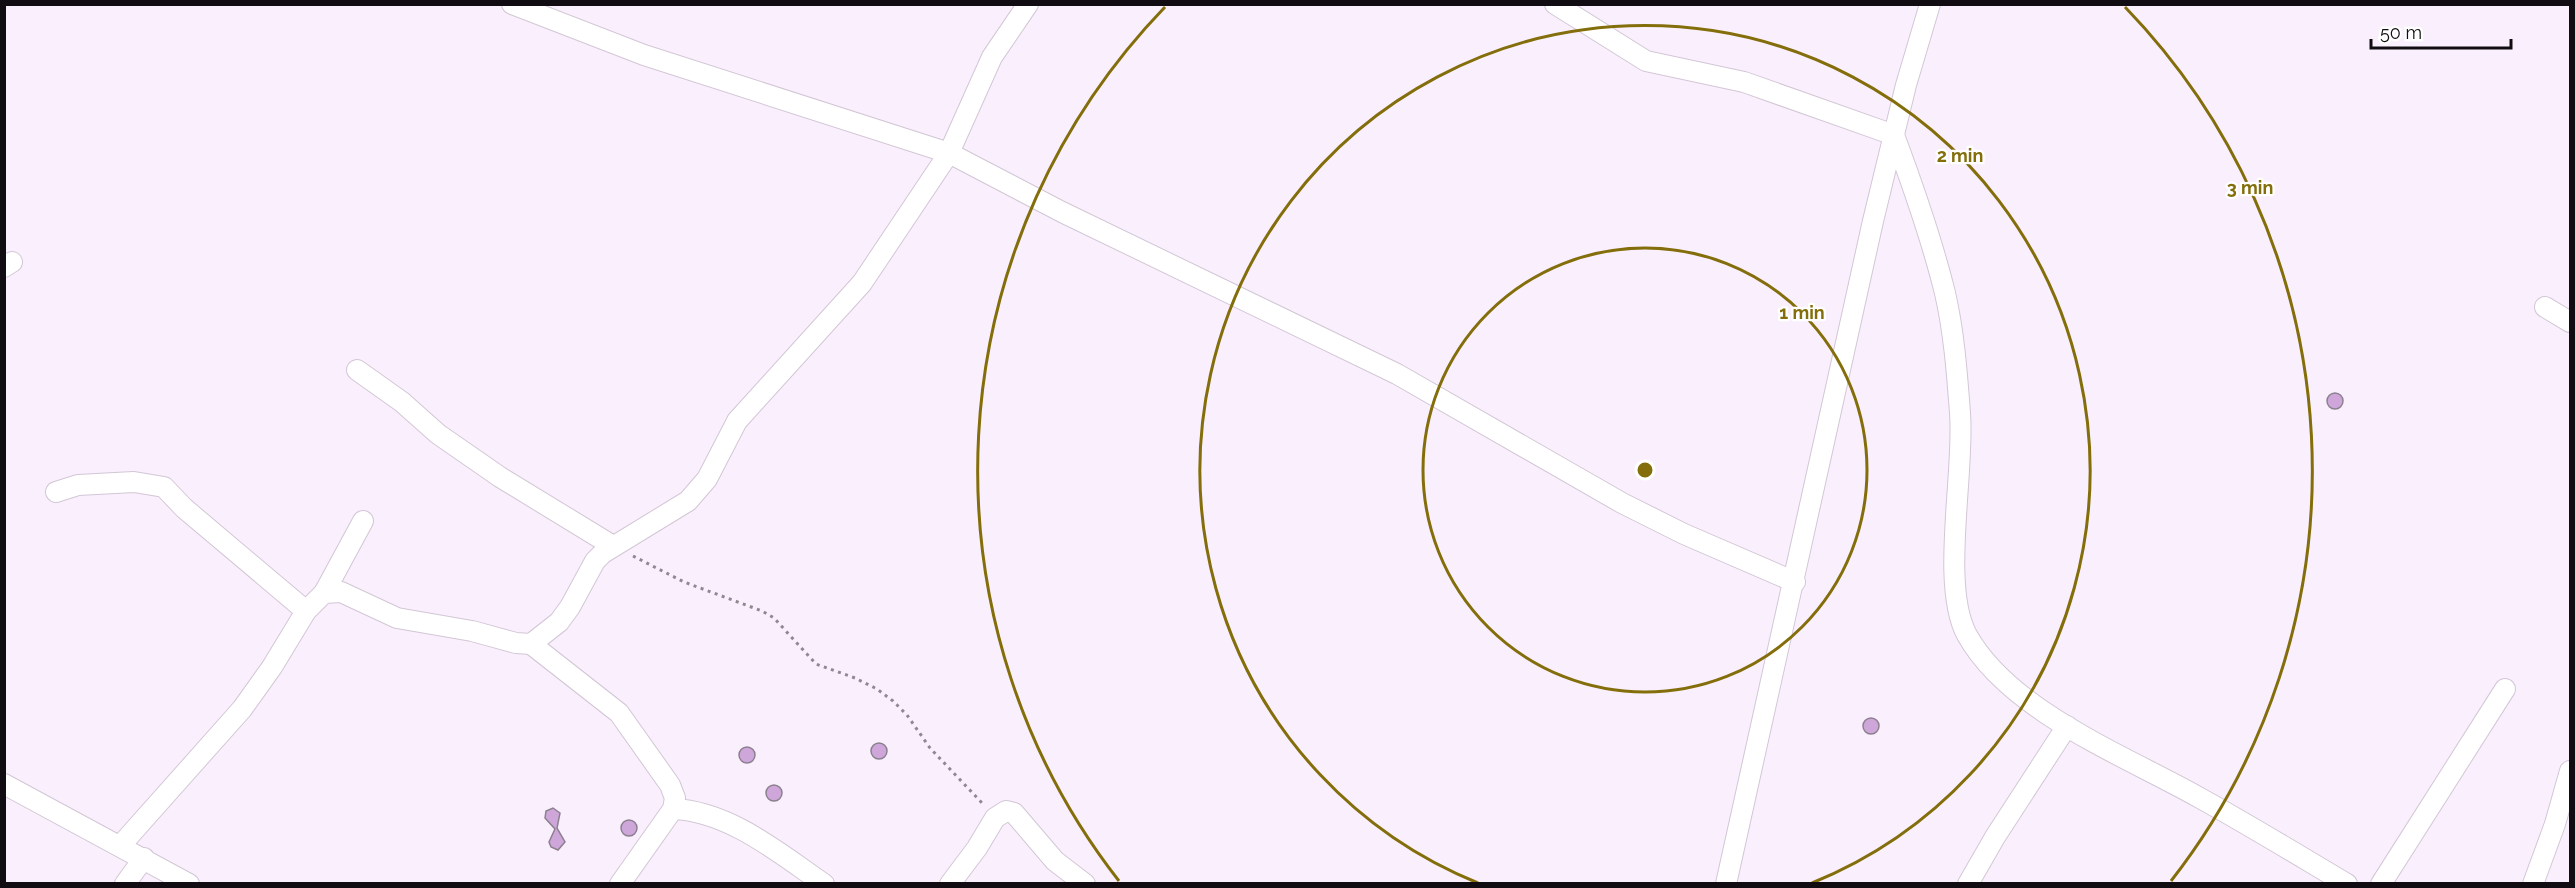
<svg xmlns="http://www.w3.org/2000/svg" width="2575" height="888" viewBox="0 0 2575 888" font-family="Raleway,sans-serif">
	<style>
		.building { fill: #cea6da; stroke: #8c808f; stroke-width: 1.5 }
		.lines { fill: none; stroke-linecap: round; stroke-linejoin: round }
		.minor-casing { stroke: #d3c6d6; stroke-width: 22 }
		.path { stroke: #8f8891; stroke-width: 3; stroke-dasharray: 3 4.5; stroke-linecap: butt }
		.minor { stroke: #fff; stroke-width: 20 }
		.ring { fill: none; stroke: #836e0b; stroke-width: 3 }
		.centre { fill: #836e0b; stroke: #fff; stroke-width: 3 }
		.ring-label { font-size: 18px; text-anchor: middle; font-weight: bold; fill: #836e0b; stroke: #fff; stroke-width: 4.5; stroke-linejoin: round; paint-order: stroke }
	</style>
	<rect width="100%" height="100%" fill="#faf0fd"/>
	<g class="building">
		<circle cx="2335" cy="401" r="8"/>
		<circle cx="1871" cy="726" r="8"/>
		<circle cx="879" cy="751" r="8"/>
		<circle cx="747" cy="755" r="8"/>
		<circle cx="774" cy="793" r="8"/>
		<polygon points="553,808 560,813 557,828 565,842 558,850 551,847 549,842 555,829 545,818 546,811"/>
		<circle cx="629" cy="828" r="8"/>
	</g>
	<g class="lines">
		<defs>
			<g id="minor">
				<polyline points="512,4 644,55 949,153 1062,212 1397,374 1622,503 1684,534 1795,582"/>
				<path d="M1555 4 1646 61 1744 82 1894 135C1913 186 1932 240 1945 293 1954 332 1957 373 1960 413 1965 471 1940 586 1967 635 2010 712 2126 756 2200 798 2249 825 2298 855 2347 884"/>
				<polyline points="4,267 12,262"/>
				<polyline points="2545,307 2570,322"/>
				<polyline points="357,370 402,402 438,434 500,477 613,546"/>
				<polyline points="56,492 78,485 134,482 164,487 184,508 306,611"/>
				<polyline points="324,593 363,521"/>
				<polyline points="531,644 619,713 670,785 675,798 673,809 620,884"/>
				<polyline points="4,784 189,884"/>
				<path d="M673 809C729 811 779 853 824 884"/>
				<polyline points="121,845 242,709 272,667 306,611 324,593 341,592 397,618 472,631 516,643 531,644 559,622 570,607 595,561 603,553 688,501 707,479 737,421 862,283 949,153 992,57 1028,4"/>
				<polyline points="125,884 144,858"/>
				<polyline points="950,884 977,848 995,818 1006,811 1014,813 1055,861 1085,884"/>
				<polyline points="1726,884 1873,221 1906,85 1930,4"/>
				<polyline points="1968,884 1995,837 2067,726"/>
				<polyline points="2381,884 2505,689"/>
				<polyline points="2533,884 2555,824 2570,771"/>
			</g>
		</defs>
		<use href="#minor" class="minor-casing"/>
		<polyline class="path" points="633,556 684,582 762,611 774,618 816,664 855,678 877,689 893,701 907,715 930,748 983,804"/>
		<use href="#minor" class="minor"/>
	</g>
	<g class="ring">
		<circle cx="1645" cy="470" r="222"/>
		<path d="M1478 883A445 445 0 1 1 1812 883"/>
		<path d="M1119 881A667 667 0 0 1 1165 7M2125 7A667 667 0 0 1 2171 881"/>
	</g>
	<circle cx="1645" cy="470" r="9" class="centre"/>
	<g class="ring-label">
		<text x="1960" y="162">2 min</text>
		<text x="2250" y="194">3 min</text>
		<text x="1802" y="319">1 min</text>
	</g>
	<rect width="2575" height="888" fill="none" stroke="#100c11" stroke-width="12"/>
	<path d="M2371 39v9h140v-9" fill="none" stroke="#100c11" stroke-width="3"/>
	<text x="2380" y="39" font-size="18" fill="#100c11" stroke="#ffffff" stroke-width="4.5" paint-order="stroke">50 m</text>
</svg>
